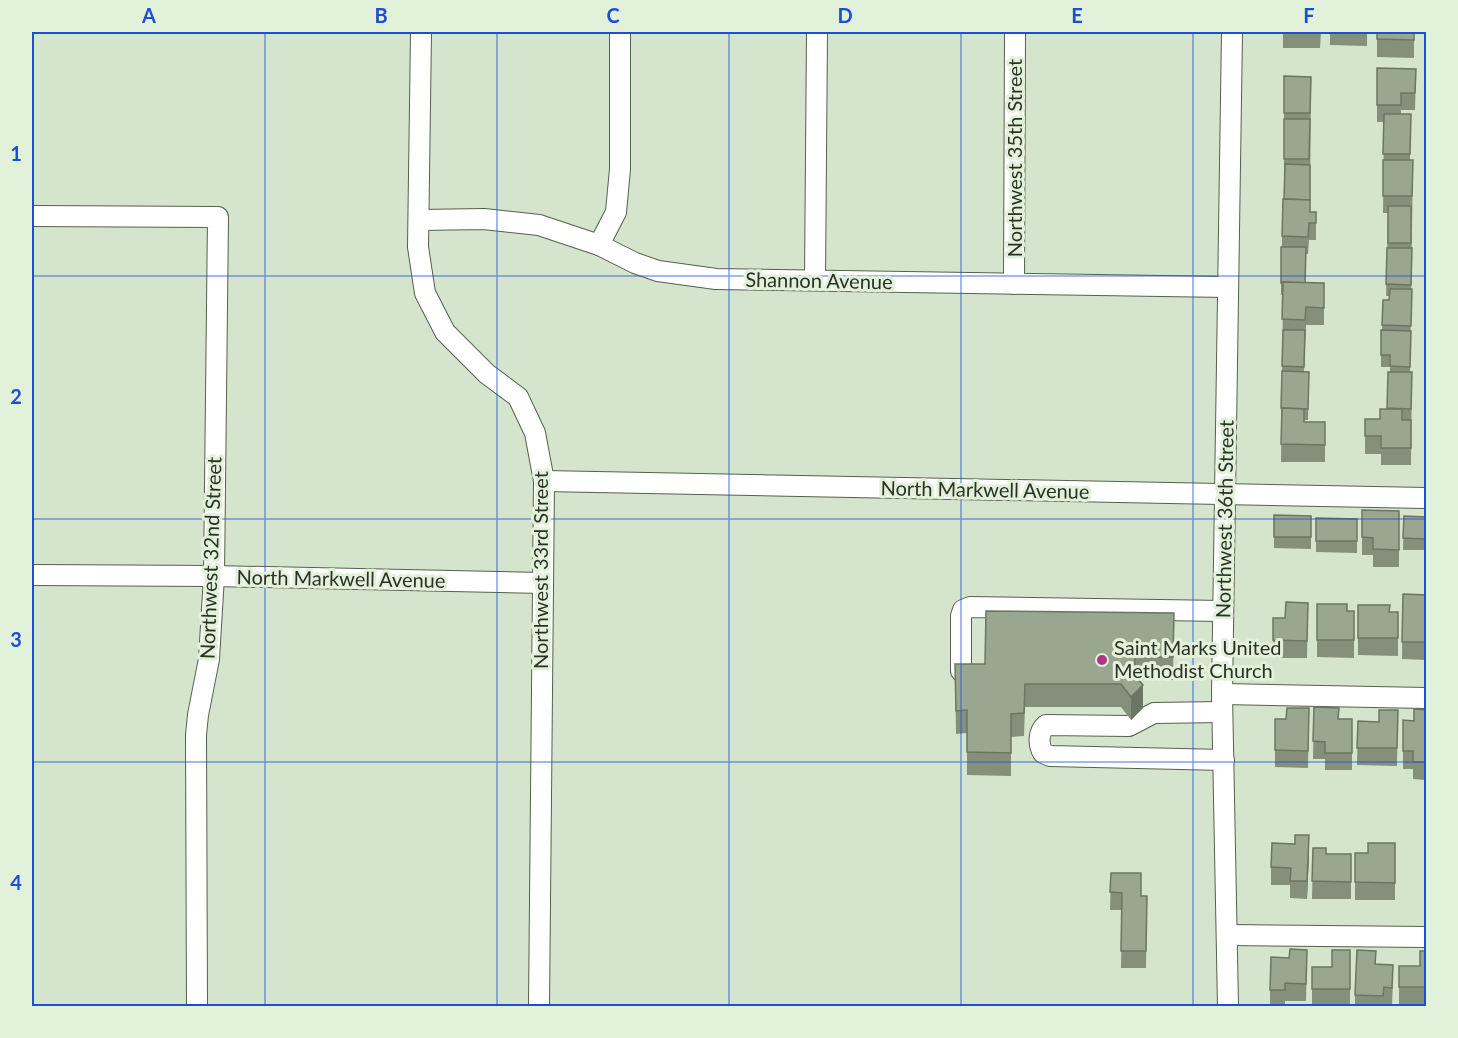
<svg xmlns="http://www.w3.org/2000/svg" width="1458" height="1038" viewBox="0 0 1458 1038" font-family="Lato,sans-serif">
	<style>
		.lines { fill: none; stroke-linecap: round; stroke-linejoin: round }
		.minor-casing { stroke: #54614c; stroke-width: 22 }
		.minor { stroke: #fff; stroke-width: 20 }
		.wall { fill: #84907c }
		.shaded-wall { fill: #6b7565 }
		.building { fill: #99a790; stroke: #6b7565; stroke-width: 1.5 }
		.grid { fill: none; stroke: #1d4ed8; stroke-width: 1.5; stroke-opacity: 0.55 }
		.poi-dot { fill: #b03588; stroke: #e2f1d9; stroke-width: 2 }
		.labels { text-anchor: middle; stroke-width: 6; stroke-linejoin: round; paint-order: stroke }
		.street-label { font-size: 20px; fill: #2b3128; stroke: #e2f1d9 }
		.poi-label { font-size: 20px; fill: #2b3128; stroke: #e2f1d9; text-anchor: start }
		.neatline { fill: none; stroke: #1d4ed8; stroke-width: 2 }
		.grid-label { font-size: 20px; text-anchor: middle; font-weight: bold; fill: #1d4ed8 }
	</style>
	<rect width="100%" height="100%" fill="#d5e4cc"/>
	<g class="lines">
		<defs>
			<g id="minor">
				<polyline points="421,32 418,247 425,293 445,332 487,374 518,397 535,433 544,481 539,1006"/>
				<polyline points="32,216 218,217 214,576 209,659 198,715 196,735 197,1006"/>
				<polyline points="420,220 484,219 539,225 599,245 635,263 658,271 716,279 1228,287"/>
				<polyline points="599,245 616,212 620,169 620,32"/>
				<polyline points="815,280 817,32"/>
				<polyline points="1014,284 1015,32"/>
				<polyline points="544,481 1426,498"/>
				<polyline points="32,575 214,576 543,583"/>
				<polyline points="961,671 961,616 963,610 970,607 1223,611"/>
				<polyline points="1222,694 1426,698"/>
				<path d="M1222 712 1154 713 1129 726 1046 725C1038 732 1038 744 1043 753L1050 756 1224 760"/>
				<polyline points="1228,935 1426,937"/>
				<polyline points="1228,1006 1222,694 1232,32"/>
			</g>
		</defs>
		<use href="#minor" class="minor-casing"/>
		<use href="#minor" class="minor"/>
	</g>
	<g class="wall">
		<polygon points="1283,32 1321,32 1320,48 1283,48"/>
		<polygon points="1330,32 1367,32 1367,46 1330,45"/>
		<polygon points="1377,32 1414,32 1414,58 1377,57"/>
		<polygon points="1377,68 1416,69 1415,110 1401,110 1401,114 1411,114 1410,160 1413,160 1410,372 1412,372 1411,465 1381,465 1381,454 1365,454 1365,437 1380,419 1387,409 1390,372 1390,367 1381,367 1381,330 1382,330 1383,300 1389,300 1389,296 1386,296 1388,213 1383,213 1384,122 1377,122"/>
		<polygon points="1311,77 1310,212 1316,212 1316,240 1309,240 1308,254 1306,254 1305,283 1324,283 1324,325 1306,325 1304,372 1309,372 1308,420 1304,420 1304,422 1325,422 1325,462 1281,462 1283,295 1281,295 1281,283 1283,199 1284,199 1284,113"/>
		<polygon points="1362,510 1399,511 1399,567 1373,567 1373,555 1362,555"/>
		<polygon points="1274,515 1311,516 1311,549 1274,548"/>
		<polygon points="1404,516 1426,517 1426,550 1403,550"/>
		<polygon points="1316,518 1357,519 1357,553 1316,552"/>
		<polygon points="1403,594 1426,595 1426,660 1402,659"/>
		<polygon points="1308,603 1307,658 1273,658 1273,618 1285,618"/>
		<polygon points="1317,604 1347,611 1354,611 1354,658 1317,657"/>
		<polygon points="1358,605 1389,612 1398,612 1398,656 1358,655"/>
		<polygon points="1174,613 1173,680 1139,680 1143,708 1131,720 1121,707 1025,707 1024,736 1011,737 1011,776 967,775 967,733 956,734 955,664 985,664"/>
		<polygon points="1314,707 1339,719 1352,719 1352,770 1325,770 1325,759 1313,759"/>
		<polygon points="1309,708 1308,768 1275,767 1275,719 1286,719"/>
		<polygon points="1398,710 1397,766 1357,765 1358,721 1379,722"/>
		<polygon points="1426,710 1426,780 1413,779 1413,769 1403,769 1403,720 1414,721"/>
		<polygon points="1395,843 1395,900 1355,900 1355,853 1368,853"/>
		<polygon points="1313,848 1326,854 1351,854 1351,899 1312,899"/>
		<polygon points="1309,853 1307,899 1290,898 1290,885 1271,885 1271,867"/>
		<polygon points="1111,873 1141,896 1147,896 1146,968 1121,968 1122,910 1110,910"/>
		<polygon points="1307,950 1306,1001 1285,1001 1285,1006 1270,1006 1270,990"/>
		<polygon points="1350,950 1350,1006 1312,1006 1312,967 1332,967"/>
		<polygon points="1426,951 1426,1004 1399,1005 1399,966 1420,966"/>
		<polygon points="1376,964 1393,982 1392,1005 1384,1005 1384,1006 1355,1006 1355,995"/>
	</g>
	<g class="shaded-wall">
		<polygon points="1143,685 1143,708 1131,720 1131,697"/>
		<polygon points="1309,835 1309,853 1307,899 1307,881"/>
	</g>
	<g class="building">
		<polygon points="1377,32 1414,32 1414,40 1377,39"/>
		<polygon points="1377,68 1416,69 1415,93 1401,93 1401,105 1377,105"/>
		<polygon points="1284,76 1311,77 1310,113 1284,113"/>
		<polygon points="1384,114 1411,114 1410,154 1383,154"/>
		<polygon points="1284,119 1310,119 1309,159 1284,159"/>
		<polygon points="1383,160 1413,160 1412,196 1383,196"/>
		<polygon points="1285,164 1310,165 1310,200 1284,199"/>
		<polygon points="1283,199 1310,200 1310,212 1316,212 1316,223 1309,223 1308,237 1282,236"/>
		<rect x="1388" y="206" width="23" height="37"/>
		<polygon points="1281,247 1306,247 1305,283 1283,282 1283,283 1281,283"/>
		<polygon points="1387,248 1412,248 1411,285 1386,284"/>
		<polygon points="1283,282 1324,283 1324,308 1306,307 1305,320 1282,319"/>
		<polygon points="1390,289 1412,289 1411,326 1382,325 1383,300 1389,300"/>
		<polygon points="1283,330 1305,330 1304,367 1282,366"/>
		<polygon points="1381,330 1411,331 1410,367 1390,366 1390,355 1381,355"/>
		<polygon points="1282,371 1309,372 1308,409 1281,408"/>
		<polygon points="1388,372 1412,372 1411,409 1387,408"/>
		<polygon points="1282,408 1304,409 1304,422 1325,422 1325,445 1281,444"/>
		<polygon points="1380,409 1402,409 1402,420 1411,420 1411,448 1381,448 1381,436 1365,436 1365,419 1380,419"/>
		<polygon points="1362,510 1399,511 1399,550 1373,549 1373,538 1362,537"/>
		<polygon points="1274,515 1311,516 1311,537 1274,537"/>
		<polygon points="1404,516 1426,517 1426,539 1403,538"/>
		<polygon points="1316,518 1357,519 1357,541 1316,541"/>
		<polygon points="1403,594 1426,595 1426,642 1402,642"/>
		<polygon points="1286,602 1308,603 1307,641 1273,640 1273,618 1285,618"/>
		<polygon points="1317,604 1347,604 1347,611 1354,611 1354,640 1317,640"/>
		<polygon points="1358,605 1390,605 1389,612 1398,612 1398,638 1358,638"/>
		<polygon points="986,611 1174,613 1173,657 1135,657 1135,675 1143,685 1131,697 1121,684 1025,684 1024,713 1011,714 1011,753 967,752 967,710 956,711 955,664 985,664"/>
		<polygon points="1314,707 1339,708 1338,719 1352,719 1352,753 1325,753 1325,742 1313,741"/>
		<polygon points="1287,708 1309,708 1308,751 1275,750 1275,719 1286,719"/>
		<polygon points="1414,709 1426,710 1426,762 1413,762 1413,751 1403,751 1403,720 1414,721"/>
		<polygon points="1379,710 1398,710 1397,748 1357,748 1358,721 1379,722"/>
		<polygon points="1295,835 1309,835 1307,881 1290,881 1291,868 1271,867 1272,843 1295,844"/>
		<polygon points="1368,843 1395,843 1395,883 1355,882 1355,853 1368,853"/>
		<polygon points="1313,848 1326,848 1326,854 1351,854 1351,882 1312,881"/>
		<polygon points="1111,873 1141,873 1141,896 1147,896 1146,951 1121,951 1122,893 1110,892"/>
		<polygon points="1290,949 1307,950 1306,984 1285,983 1285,990 1270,990 1271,957 1289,958"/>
		<polygon points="1332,950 1350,950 1350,989 1312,989 1312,967 1332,967"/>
		<polygon points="1357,950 1376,951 1375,964 1393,965 1392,988 1384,987 1383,996 1355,995"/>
		<polygon points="1420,951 1426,951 1426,987 1399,987 1399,966 1420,966"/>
	</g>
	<path class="grid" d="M265 32V1006M497 32V1006M729 32V1006M961 32V1006M1193 32V1006M32 276H1426M32 519H1426M32 762H1426"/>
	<circle class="poi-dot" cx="1102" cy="660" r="6"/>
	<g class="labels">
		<g class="street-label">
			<text transform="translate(1015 158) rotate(-90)" y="7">Northwest 35th Street</text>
			<text transform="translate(819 281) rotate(1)" y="7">Shannon Avenue</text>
			<text transform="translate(985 490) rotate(1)" y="7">North Markwell Avenue</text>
			<text transform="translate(1225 519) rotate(-89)" y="7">Northwest 36th Street</text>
			<text transform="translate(211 558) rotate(-88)" y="7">Northwest 32nd Street</text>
			<text transform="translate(541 570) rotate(-90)" y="7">Northwest 33rd Street</text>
			<text transform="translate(341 579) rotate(1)" y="7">North Markwell Avenue</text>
		</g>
		<g class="poi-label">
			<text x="1114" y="655">Saint Marks United<tspan x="1114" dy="23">Methodist Church</tspan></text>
		</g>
	</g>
	<rect width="1458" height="1038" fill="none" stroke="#e2f1d9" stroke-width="66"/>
	<rect x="33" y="33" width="1392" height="972" class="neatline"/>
	<g class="grid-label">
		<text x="149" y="23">A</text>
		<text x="381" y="23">B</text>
		<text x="613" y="23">C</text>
		<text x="845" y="23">D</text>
		<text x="1077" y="23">E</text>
		<text x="1309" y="23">F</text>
		<text x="16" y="161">1</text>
		<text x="16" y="404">2</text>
		<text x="16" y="647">3</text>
		<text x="16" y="890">4</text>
	</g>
</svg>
